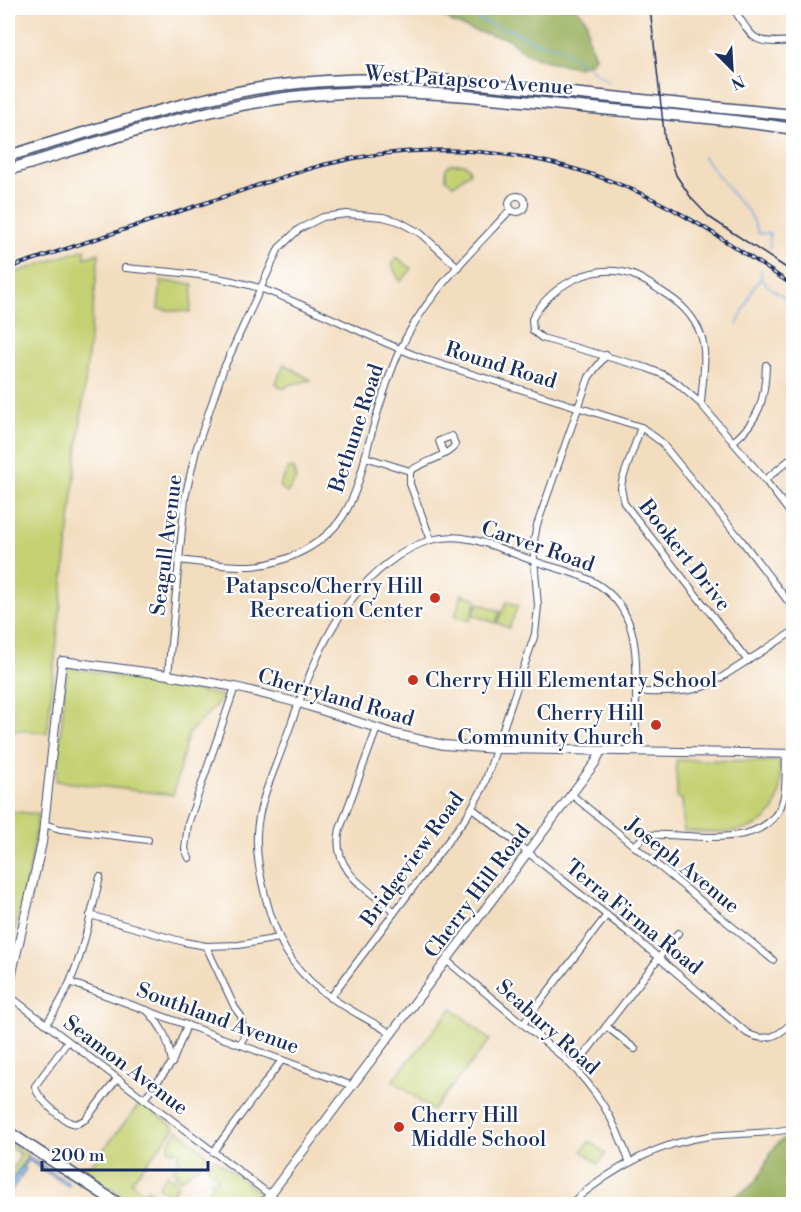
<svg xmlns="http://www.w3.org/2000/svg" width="801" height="1212" viewBox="0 0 801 1212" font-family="'Libre Bodoni',serif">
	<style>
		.green { fill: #c4d172; stroke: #708068; stroke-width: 1.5 }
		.forest { fill: #9bb364; stroke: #5b7161; stroke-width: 1.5 }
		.water { fill: #70abe1; stroke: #466da0; stroke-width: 1.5 }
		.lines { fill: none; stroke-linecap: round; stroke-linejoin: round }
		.stream { stroke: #70abe1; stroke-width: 1.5 }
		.minor-casing { stroke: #3b496d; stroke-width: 8 }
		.tertiary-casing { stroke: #3b496d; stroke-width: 10 }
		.primary-casing { stroke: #3b496d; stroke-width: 13 }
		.minor { stroke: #fff; stroke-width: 6 }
		.tertiary { stroke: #fff; stroke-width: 8 }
		.primary { stroke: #fff; stroke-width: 10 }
		.tram { stroke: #1b2f5e; stroke-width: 1.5 }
		.rail-casing { stroke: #1b2f5e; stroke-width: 4 }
		.rail { stroke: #fff; stroke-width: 1.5; stroke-dasharray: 4.5; stroke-linecap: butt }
		.poi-dot { fill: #c8321e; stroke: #fff; stroke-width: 2 }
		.labels { text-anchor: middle; stroke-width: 4.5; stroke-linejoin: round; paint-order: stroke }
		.street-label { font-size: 21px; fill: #1b2f5e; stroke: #fff }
		.poi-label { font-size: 21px; fill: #1b2f5e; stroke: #fff; text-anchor: end }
	</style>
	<rect width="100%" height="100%" fill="#fff"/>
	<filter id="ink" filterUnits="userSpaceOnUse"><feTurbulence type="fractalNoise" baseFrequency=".0167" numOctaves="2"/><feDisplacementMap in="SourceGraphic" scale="12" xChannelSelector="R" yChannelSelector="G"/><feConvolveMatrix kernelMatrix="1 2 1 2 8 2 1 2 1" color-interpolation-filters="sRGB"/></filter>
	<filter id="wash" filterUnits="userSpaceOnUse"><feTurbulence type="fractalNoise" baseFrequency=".008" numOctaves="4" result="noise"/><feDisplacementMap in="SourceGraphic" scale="24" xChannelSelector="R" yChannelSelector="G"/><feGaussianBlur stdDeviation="1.35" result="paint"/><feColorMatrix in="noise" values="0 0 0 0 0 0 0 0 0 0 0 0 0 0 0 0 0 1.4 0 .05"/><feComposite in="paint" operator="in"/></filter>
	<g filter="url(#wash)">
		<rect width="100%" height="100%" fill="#f3ddbf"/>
		<g class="green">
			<path d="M451 164H464L469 168 470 173C463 176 460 182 453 185L446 179V168Z"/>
			<polygon points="85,249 85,258 99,253 47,733 8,729 8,275"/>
			<polygon points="396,257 411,268 410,271 400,282 392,265"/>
			<polygon points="161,281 193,284 190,312 158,309"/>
			<polygon points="284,364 311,380 289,385 285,388 281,388 276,383"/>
			<polygon points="294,468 296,480 287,493 279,486 288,469"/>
			<polygon points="462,594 477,599 470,621 455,616"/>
			<polygon points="507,601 518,606 509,628 497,623"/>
			<polygon points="478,603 500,611 496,623 473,615"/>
			<polygon points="67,667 225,696 188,734 173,795 56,781"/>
			<path d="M676 760 780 761C780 772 781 784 779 794 772 840 717 832 684 831L682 799 677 798Z"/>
			<polygon points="8,811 38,814 31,863 8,959"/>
			<polygon points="452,1008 490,1040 432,1111 393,1080"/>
			<polygon points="142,1101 175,1128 131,1182 145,1193 148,1189 168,1204 136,1204 76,1167 92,1164"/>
			<polygon points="178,1130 207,1154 201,1164 180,1180 175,1175 177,1173 173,1169 180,1160 177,1157 180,1153 176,1149 173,1152 169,1149 169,1143"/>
			<polygon points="590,1141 606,1154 598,1164 582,1151"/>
			<polygon points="8,1142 27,1154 26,1159 8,1184 8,1176 21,1155 8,1146"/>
			<polygon points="214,1158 258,1192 259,1195 211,1204 203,1198 213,1184 210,1181 212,1178 216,1181 218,1178 207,1167"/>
			<polygon points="167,1174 178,1183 176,1186 177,1187 170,1196 158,1187"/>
		</g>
		<g class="forest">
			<polygon points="434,8 577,8 587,21 588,38 595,57 590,63 577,67 547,61 525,53 507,38 478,32 453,23"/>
			<path d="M793 1134V1204H720C730 1198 745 1193 753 1184 771 1166 763 1147 793 1134Z"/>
		</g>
		<polygon class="water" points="28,1156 70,1184 68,1186 28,1160 23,1167 26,1169 10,1193 8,1191 8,1187"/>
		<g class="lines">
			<g class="stream">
				<polyline points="451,8 500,28 509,29 535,42 558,46 609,82"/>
				<polyline points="703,156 736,199 749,212 759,234 767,233 770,234 770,248"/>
				<polyline points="761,269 761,278 769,287 794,304"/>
				<polyline points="737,325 754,287 761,278"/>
			</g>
		</g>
	</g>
	<g filter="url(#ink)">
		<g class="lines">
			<defs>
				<g id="minor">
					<path d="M733 8C755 41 752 44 794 41"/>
					<circle cx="517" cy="204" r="8"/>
					<path d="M125 268C170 272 218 274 262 289 318 309 371 339 427 360L641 427 660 441 742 541 794 609"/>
					<path d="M701 404C702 382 708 356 701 335 693 314 679 302 661 291 652 285 643 279 633 275 594 261 551 285 532 319L533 331 542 338 647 368 664 375 677 383 701 404 765 480 794 518"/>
					<polyline points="641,427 622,481 621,488 624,503 748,661"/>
					<path d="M733 442C760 419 765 400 766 365"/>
					<polyline points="365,457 410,471"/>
					<path d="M410 471C421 463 450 455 455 445L452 436 439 441 444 454"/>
					<polyline points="410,471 410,484 431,540"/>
					<polyline points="765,480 794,456"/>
					<path d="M179 560C203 563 227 567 251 566 287 564 328 543 346 511 358 490 363 466 369 442 378 411 386 381 399 352 424 296 471 253 511 209"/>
					<polyline points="168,675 185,498 196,450 223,370 279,248 299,229 323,217 347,214 383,217 398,221 420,233 458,267"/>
					<path d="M636 692C662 692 687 694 711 684L794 631"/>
					<path d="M377 728 340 829C330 870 367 889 394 911"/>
					<polyline points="572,795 773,960"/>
					<path d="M472 808 633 936 747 1033C766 1044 781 1035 794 1020"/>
					<polyline points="44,824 60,829 148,840"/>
					<path d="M634 846 646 835C688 832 767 854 783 800 787 786 785 769 786 754"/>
					<polyline points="189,858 185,849 188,824 235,687"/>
					<polyline points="90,915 184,942 206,946 239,945 279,938"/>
					<polyline points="206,946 235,1008 241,1016 244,1037 240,1044"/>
					<path d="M446 960 565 1059C597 1089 615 1121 629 1161"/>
					<polyline points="72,983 353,1086"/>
					<polyline points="8,995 282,1204"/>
					<polyline points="330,998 467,816 483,788 535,634 538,606 533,546 537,525 589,377 606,355"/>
					<path d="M147 1010C164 1029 168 1039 172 1063"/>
					<path d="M46 1024C79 980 87 929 100 877"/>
					<polyline points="523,1024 607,915"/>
					<polyline points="606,1026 635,1049"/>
					<path d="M392 1034C351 1008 312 995 286 951 270 923 255 866 257 834 258 804 273 774 283 746 308 678 329 608 388 563 401 553 416 544 431 540 467 530 501 550 534 561 554 568 576 572 594 582 637 607 637 650 636 694 636 713 636 733 635 752"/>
					<path d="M68 1041 35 1086C36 1097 62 1120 72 1123 78 1125 82 1121 86 1119L117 1079"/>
					<polyline points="574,1068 678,933"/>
					<polyline points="144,1099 172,1063 187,1025"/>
					<polyline points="213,1152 282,1060"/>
					<path d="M570 1204C611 1169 656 1143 710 1136 737 1133 767 1135 794 1128"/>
				</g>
				<g id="tertiary">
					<polyline points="8,990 42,843 62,661 168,675 235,687 299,703 395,734 444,745 496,749 794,754"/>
					<polyline points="263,1204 595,763 601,751"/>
				</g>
				<g id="primary">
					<path d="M8 156C89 132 170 104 254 89 319 78 384 78 449 81L794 115"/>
					<path d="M8 170C101 142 195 109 292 97 392 85 491 98 591 108 658 114 727 118 794 129"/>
					<polyline points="8,1132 119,1204"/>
				</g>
			</defs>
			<use href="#minor" class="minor-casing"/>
			<use href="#tertiary" class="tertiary-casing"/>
			<use href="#primary" class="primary-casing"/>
			<use href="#minor" class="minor"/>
			<use href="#tertiary" class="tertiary"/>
			<use href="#primary" class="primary"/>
			<polyline class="tram" points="650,8 665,141 676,175 692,199 709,217 794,273"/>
			<defs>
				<path id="rail" d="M8 268C72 247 137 225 202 204 242 191 282 176 323 165 422 140 527 147 621 185 683 209 738 250 794 286"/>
			</defs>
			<use href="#rail" class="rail-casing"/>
			<use href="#rail" class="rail"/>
		</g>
	</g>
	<g class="poi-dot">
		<circle cx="435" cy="598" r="6"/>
		<circle cx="413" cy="680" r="6"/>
		<circle cx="656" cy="725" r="6"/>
		<circle cx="399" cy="1127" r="6"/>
	</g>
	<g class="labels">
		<g class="street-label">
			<text transform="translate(469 80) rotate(4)" y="7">West Patapsco Avenue</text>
			<text transform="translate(501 365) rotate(17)" y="7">Round Road</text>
			<text transform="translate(356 428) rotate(-72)" y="7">Bethune Road</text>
			<text transform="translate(166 545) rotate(-83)" y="7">Seagull Avenue</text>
			<text transform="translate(538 546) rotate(19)" y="7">Carver Road</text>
			<text transform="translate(685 555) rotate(52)" y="7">Bookert Drive</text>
			<text transform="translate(336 697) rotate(16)" y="7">Cherryland Road</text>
			<text transform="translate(412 859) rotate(-54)" y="7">Bridgeview Road</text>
			<text transform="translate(683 865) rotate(39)" y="7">Joseph Avenue</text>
			<text transform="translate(477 891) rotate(-53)" y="7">Cherry Hill Road</text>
			<text transform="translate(634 917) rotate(39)" y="7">Terra Firma Road</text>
			<text transform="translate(218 1018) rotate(20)" y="7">Southland Avenue</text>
			<text transform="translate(548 1027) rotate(42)" y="7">Seabury Road</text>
			<text transform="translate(126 1065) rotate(37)" y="7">Seamon Avenue</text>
		</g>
		<g class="poi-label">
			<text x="423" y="593">Patapsco/Cherry Hill<tspan x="423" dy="24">Recreation Center</tspan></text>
			<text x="425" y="687" text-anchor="start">Cherry Hill Elementary School</text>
			<text x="644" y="720">Cherry Hill<tspan x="644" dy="24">Community Church</tspan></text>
			<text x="411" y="1122" text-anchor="start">Cherry Hill<tspan x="411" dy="24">Middle School</tspan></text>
		</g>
	</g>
	<rect width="801" height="1212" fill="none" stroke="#fff" stroke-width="30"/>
	<g transform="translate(732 69) rotate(156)" stroke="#ffffff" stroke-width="4.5" paint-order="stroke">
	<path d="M0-4.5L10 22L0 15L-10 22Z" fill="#1b2f5e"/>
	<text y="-9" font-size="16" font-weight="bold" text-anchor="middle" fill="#1b2f5e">N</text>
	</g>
	<path d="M42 1161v9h166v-9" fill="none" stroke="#1b2f5e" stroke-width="3"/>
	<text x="51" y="1161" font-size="18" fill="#1b2f5e" stroke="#ffffff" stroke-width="4.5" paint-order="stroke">200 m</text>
</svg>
